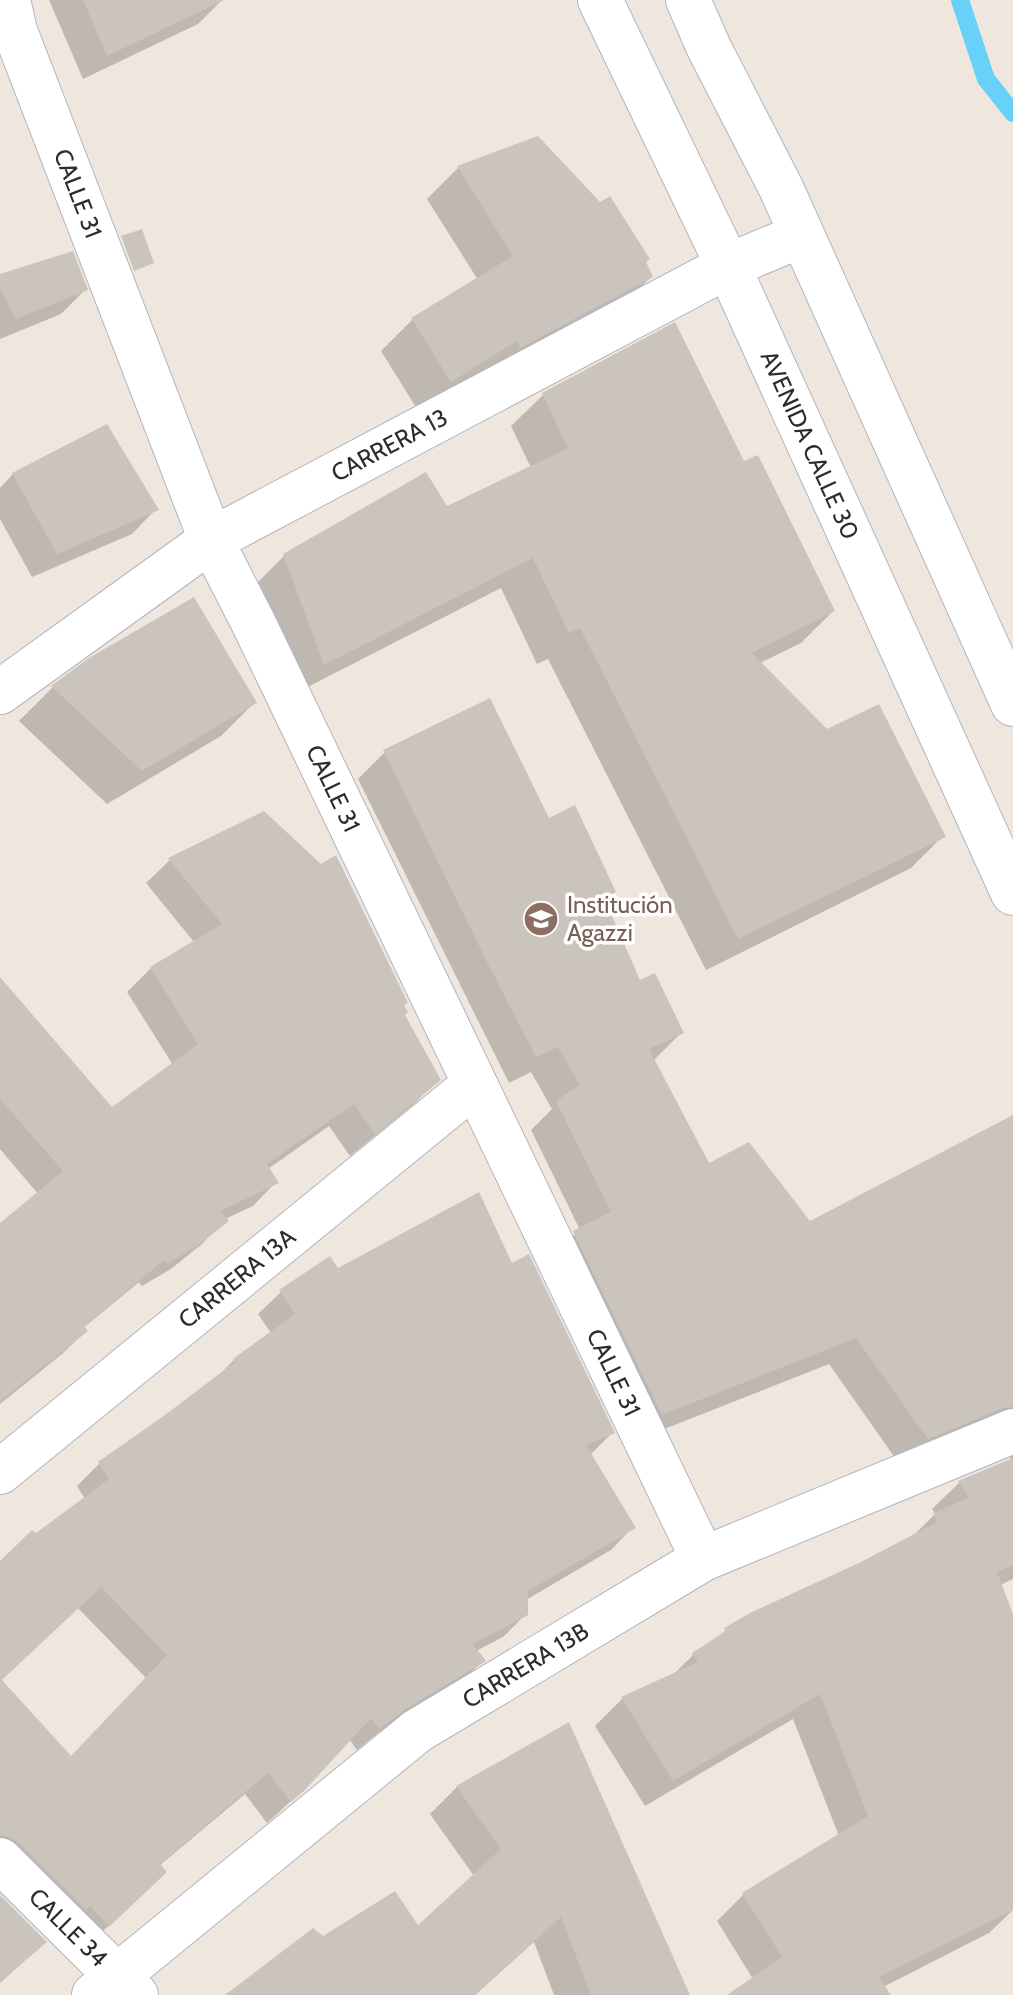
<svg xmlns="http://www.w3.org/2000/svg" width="1013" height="1995" viewBox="0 0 1013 1995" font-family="Cabin,sans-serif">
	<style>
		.shadow { fill: #0003; fill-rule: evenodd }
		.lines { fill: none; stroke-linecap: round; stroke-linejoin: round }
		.stream { stroke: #68d1f9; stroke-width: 18 }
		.building { fill: #cac4bd; fill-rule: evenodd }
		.street-casing { stroke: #b1b4c1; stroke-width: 46 }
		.secondary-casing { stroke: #b1b4c1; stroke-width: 46 }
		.street { stroke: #fff; stroke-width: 44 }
		.secondary { stroke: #fff; stroke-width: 44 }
		.labels { text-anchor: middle; stroke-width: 7; stroke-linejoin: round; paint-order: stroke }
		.street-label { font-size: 24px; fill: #2c2c2c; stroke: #fff }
		.education-label { font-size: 24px; fill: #785e54; stroke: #fff; text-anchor: start }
	</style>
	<rect width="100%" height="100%" fill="#efe7dd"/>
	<g class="shadow">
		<polygon points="49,0 222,0 198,24 83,79"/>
		<polygon points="537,139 600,205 644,263 651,277 619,308 419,412 381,351 413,319 478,280 427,199 458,168"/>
		<polygon points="0,276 86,289 61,314 0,339"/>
		<polygon points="543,395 743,464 833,611 801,643 760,663 827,732 943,836 911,868 706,970 548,659 537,664 501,588 292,695 252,588 284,556 446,509 531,468 511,426"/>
		<polygon points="13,474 156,509 132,534 32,577 0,519 0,488"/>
		<polygon points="91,660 255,702 221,736 107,804 19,721 52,688"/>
		<polygon points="385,752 548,821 614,891 603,902 639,983 681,1033 653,1061 708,1165 809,1224 1013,1118 1013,1579 1000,1585 1013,1620 1013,1910 989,1933 883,1987 888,1995 730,1995 753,1979 717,1921 744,1894 839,1836 793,1719 645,1806 595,1726 622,1699 672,1676 694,1654 714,1642 726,1630 911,1538 935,1514 932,1509 959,1483 1011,1461 1009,1448 900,1465 829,1364 634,1441 548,1260 580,1230 531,1130 552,1109 531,1072 509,1083 358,779"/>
		<polygon points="170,860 402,1006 403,1015 438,1079 415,1103 350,1156 329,1126 268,1169 276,1182 253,1206 225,1219 202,1244 171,1269 142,1286 139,1282 83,1328 86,1331 62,1354 0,1404 0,1226 38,1194 0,1149 0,995 112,1110 173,1065 127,992 151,968 194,942 146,883"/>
		<path d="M511 1266 612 1433 590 1455 633 1527 611 1550 526 1600V1614L503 1637 476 1651 483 1660 461 1683 379 1732 357 1750 349 1739 303 1790 267 1823 245 1794 159 1866 142 1894 85 1948 0 1869V1563L85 1499 77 1486 99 1464 166 1416 213 1381 234 1360 271 1333 258 1314 281 1292 337 1271ZM77 1607 146 1678 70 1758 0 1681Z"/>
		<polygon points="457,1787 688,1995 554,1995 534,1942 475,1995 230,1995 323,1938 418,1928 474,1876 430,1814"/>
		<polygon points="0,1898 45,1942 0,1983"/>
	</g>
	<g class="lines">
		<polyline class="stream" points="960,0 986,79 1013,113"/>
	</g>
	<g class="building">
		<polygon points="83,0 224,0 107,56"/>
		<polygon points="538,136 600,202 610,196 650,259 646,262 653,277 520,348 517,341 451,382 411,318 513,256 457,166"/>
		<polygon points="142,229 154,263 134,271 121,236"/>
		<polygon points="73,251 88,290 16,319 0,287 0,274"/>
		<polygon points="675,322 744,461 758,455 835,611 752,653 827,729 879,704 946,837 738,939 580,628 569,633 533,558 324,665 283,554 426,472 447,506 568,448 542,393"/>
		<polygon points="107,424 159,510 57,554 12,473"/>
		<polygon points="194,597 257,703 142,771 51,686 89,658"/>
		<polygon points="490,698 549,818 575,805 616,892 604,898 640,980 655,973 684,1033 649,1049 709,1163 749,1142 810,1221 1013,1115 1013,1407 1003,1408 928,1439 856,1338 662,1415 573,1231 611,1212 556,1101 580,1085 558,1047 536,1057 488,964 383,750"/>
		<polygon points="264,811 321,864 336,855 408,1003 404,1005 408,1012 405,1015 441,1080 375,1134 354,1104 267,1164 279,1183 221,1211 229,1221 197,1246 167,1264 164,1260 84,1326 88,1331 0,1401 0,1223 63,1171 0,1099 0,977 112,1107 198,1044 150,967 222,924 168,858"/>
		<path d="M479 1192 512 1263 529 1254 615 1433 586 1445 636 1528 528 1591V1615L473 1644 486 1661 404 1710 380 1729 371 1718 304 1791 291 1802 268 1773 160 1864 167 1872 109 1927 90 1906 86 1910 18 1842 7 1836H0V1561L32 1530 36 1533 109 1479 98 1462 165 1415 235 1362 233 1359 295 1314 279 1290 330 1256 338 1268ZM101 1587 167 1655 71 1756 2 1680Z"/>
		<polygon points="1013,1458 1013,1565 997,1572 1013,1614 1013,1910 879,1977 891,1995 727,1995 782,1957 742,1893 868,1816 820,1694 673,1781 621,1697 698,1662 692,1653 726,1631 724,1628 752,1612 861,1562 937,1522 933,1513 969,1498 958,1481"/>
		<polygon points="569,1722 690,1995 591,1995 561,1917 475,1995 225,1995 313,1928 323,1936 395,1891 418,1925 501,1849 456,1786"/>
		<polygon points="0,1895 47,1942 0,1982"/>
	</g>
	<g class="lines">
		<defs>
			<g id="street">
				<path id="s1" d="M8 0 15 31 211 540 254 624 703 1559"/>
				<path id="s2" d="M0 692 211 540 728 266 802 235"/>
				<path id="s3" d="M0 1472 474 1085"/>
				<path id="s4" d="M0 1860 136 1995"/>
				<path id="s5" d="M94 1995 417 1731 703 1559 1013 1431"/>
			</g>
			<g id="secondary">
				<path id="s6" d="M600 0 728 266 1013 893"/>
				<polyline points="688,0 709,48 781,188 1013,704"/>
			</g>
		</defs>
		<use href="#street" class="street-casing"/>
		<use href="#secondary" class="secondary-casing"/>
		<use href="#street" class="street"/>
		<use href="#secondary" class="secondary"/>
	</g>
	<defs>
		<symbol id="school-disc" viewBox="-11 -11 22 22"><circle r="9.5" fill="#8d6e63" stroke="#fff"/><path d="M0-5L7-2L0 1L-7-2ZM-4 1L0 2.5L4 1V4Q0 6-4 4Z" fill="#fff"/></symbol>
	</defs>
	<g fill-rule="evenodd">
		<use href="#school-disc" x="521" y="899" width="40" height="40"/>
	</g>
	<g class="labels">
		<g class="street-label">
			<text dy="8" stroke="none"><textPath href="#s1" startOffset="206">CALLE 31</textPath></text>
			<text dy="8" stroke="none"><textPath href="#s2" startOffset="462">CARRERA 13</textPath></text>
			<text dy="8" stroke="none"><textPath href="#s6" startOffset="492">AVENIDA CALLE 30</textPath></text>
			<text dy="8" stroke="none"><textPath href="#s1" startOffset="854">CALLE 31</textPath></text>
			<text dy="8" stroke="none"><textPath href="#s3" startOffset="306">CARRERA 13A</textPath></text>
			<text dy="8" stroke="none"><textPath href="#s1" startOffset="1502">CALLE 31</textPath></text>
			<text dy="8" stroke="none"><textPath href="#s5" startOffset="544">CARRERA 13B</textPath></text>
			<text dy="8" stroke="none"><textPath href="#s4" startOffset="96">CALLE 34</textPath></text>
		</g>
		<g class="education-label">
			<text x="567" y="913">Institución<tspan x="567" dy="28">Agazzi</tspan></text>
		</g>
	</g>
</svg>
